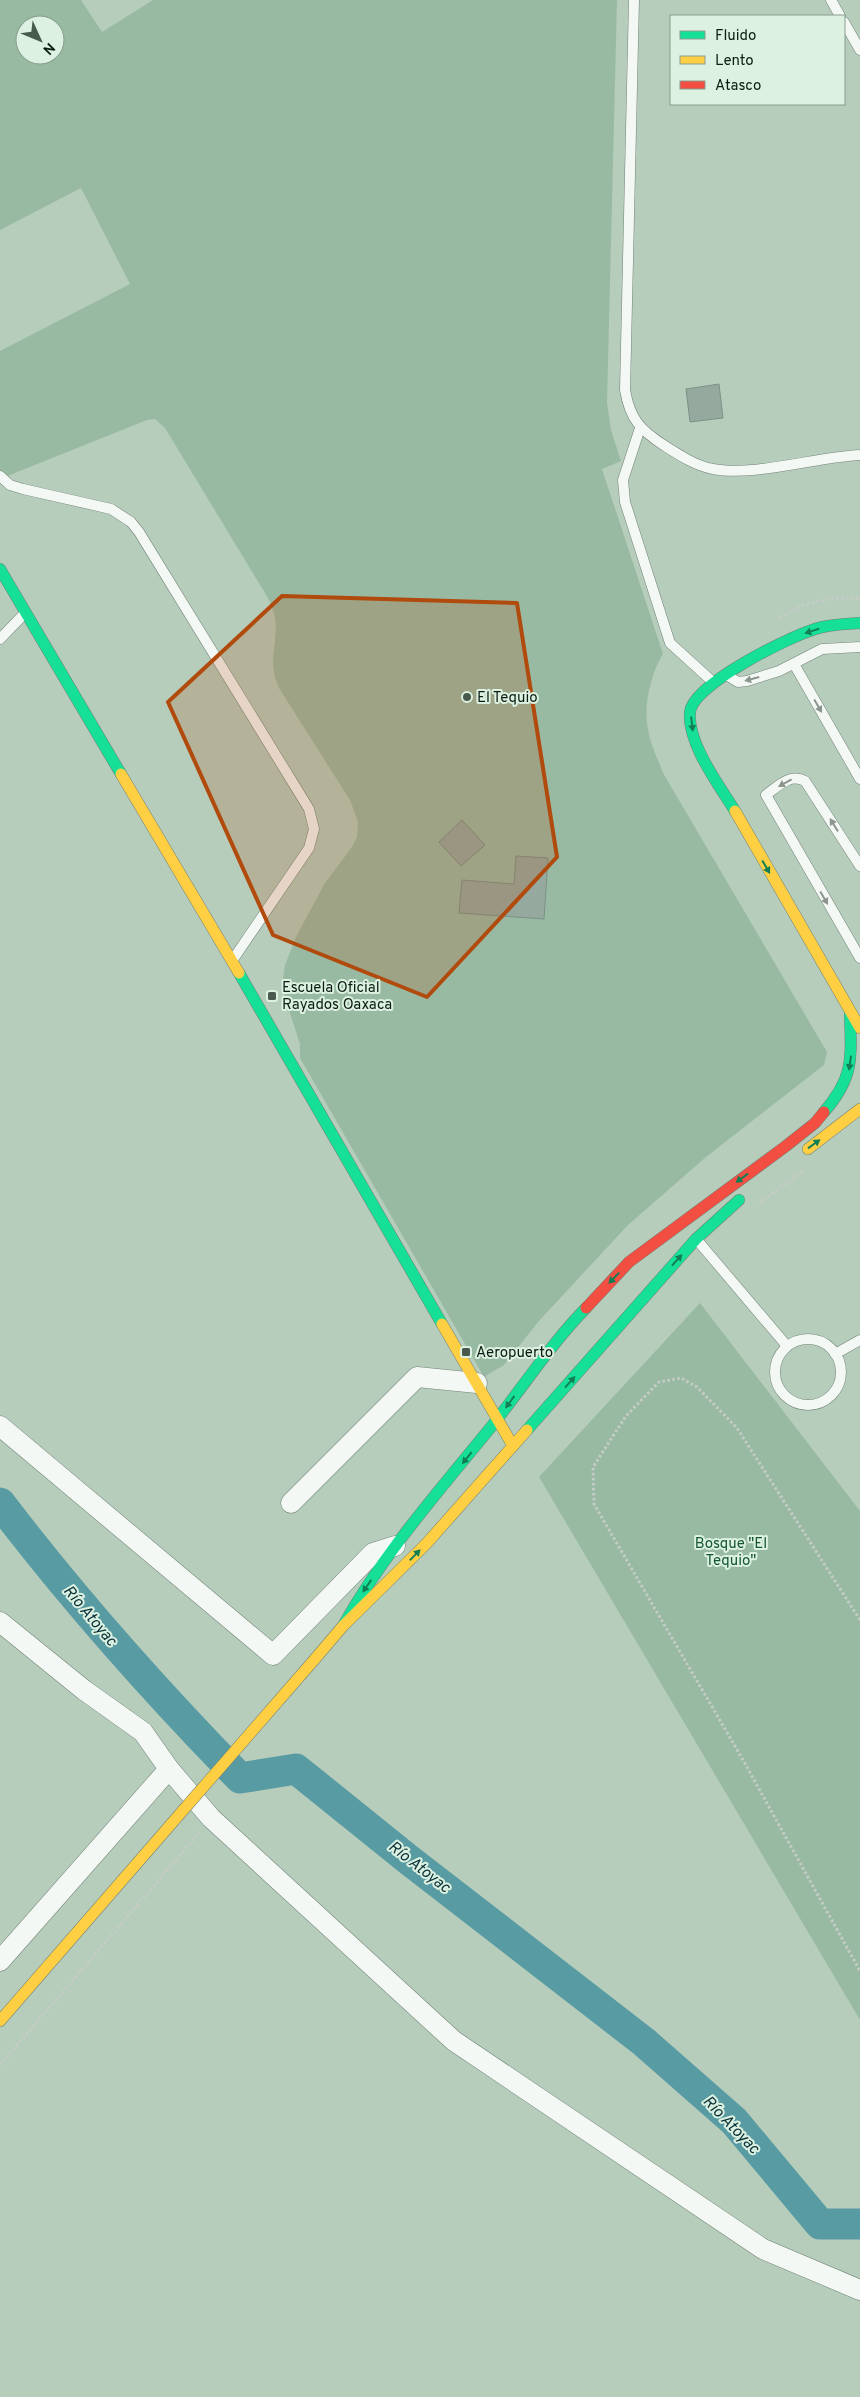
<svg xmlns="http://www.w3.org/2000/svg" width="860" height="2397" viewBox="0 0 860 2397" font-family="Overpass,sans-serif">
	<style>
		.green { fill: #99baa2; fill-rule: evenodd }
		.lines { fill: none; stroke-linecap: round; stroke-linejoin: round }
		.river { stroke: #589ba2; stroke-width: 31 }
		.building { fill: #95a99e; stroke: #7d9287 }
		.lane-casing { stroke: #718276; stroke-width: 11 }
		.street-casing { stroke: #718276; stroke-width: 21 }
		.fast-casing { stroke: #718276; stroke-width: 12 }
		.slow-casing { stroke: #718276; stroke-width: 12 }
		.jam-casing { stroke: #718276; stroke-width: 12 }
		.path { stroke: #c5ccc7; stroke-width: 3; stroke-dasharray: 2.5 2.5; stroke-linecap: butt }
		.lane { stroke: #f4f8f5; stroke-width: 10 }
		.street { stroke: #f4f8f5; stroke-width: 20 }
		.fast { stroke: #16e098; stroke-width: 11 }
		.slow { stroke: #ffcf43; stroke-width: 11 }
		.jam { stroke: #f24e42; stroke-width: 11 }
		.slow-bridge-casing { stroke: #718276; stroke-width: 12; stroke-linecap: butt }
		.slow-bridge { stroke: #ffcf43; stroke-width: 11 }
		.oneway { fill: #117e54 }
		.oneway2 { fill: #8c958e }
		.marked { fill: #b14a0d; fill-opacity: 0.2; stroke: #b14a0d; stroke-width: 4; stroke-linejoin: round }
		.poi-dot { fill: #485a4d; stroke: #dcf1e1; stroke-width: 2 }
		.labels { text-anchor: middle; stroke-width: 4; stroke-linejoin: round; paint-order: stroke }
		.poi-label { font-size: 15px; fill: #0c1c11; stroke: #dcf1e1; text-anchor: start }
		.park-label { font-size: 15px; fill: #145731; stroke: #dcf1e1 }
		.water-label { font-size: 16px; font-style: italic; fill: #083139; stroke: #dcf1e1 }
	</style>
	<rect width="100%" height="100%" fill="#b6cdbc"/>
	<g class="green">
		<path d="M0 0H81L102 32 153 0H617L607 403 611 430 621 461 602 469 663 654C651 673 643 706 648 729 650 744 658 759 663 773L827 1052 824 1065 706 1157 628 1225 538 1322 504 1365 484 1377 300 1058V1044L286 1001 283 979 285 965 297 935 325 883 352 847 357 837 358 822 350 800 279 688C263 653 287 634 268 598L165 428 155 419 147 420 0 479V351L130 284 81 188 0 230ZM25 25H55V55H25Z"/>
		<polygon points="700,1303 860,1511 860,2020 539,1477"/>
	</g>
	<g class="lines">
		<path class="river" d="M0 1503C74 1600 155 1691 240 1778L296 1769 409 1860 644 2042 734 2121 820 2224H860"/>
	</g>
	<g class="building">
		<polygon points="719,384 723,418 690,422 686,389"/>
		<polygon points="462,820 485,845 461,866 439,842"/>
		<polygon points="516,856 548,858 544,919 459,913 462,880 514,884"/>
	</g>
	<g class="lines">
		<defs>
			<g id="lane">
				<path d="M634 0 625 390C630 419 640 430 665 446 679 455 696 466 713 469 753 477 816 457 860 455"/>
				<polyline points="831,0 840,16"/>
				<polyline points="844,22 860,50"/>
				<polyline points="640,428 623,480 625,502 670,643 713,682"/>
				<polyline points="0,476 10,485 23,489 111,509 131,522 139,532 309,809 314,829 309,848 234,958"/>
				<polyline points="0,639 25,613"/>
				<polyline points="794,664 860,779"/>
				<polyline points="728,676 738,682 747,681 779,671 822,649 860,647"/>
				<path d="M860 866 805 781C790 773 778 786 766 795L860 958"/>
				<polyline points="697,1240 787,1346"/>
				<circle cx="808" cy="1372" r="33"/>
				<polyline points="835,1354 860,1340"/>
			</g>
			<g id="street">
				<polyline points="0,1426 273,1655 373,1553 395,1546"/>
				<polyline points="291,1503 417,1377 477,1383"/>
				<polyline points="0,1622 84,1690 143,1732 169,1769 211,1818 454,2041 763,2249 860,2290"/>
				<polyline points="0,1961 169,1769"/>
			</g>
			<g id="fast">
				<polyline points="0,569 121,774"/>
				<path d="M735 811C719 785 687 743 690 712 693 684 789 637 815 629 829 624 845 624 860 623"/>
				<polyline points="239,973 442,1324"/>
				<path d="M824 1112C855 1076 851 1058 850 1014"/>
				<polyline points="527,1430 696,1239 739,1200"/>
				<path d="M343 1626C383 1554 439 1491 491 1427 523 1387 550 1345 586 1308"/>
			</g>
			<g id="slow">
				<polyline points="121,774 239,973"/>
				<polyline points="735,811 860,1028"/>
				<polyline points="808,1149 860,1109"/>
				<polyline points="442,1324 513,1446"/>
				<polyline points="314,1660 343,1626 427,1543 527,1430"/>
				<polyline points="0,2021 172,1823"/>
			</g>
			<polyline id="jam" points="586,1308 629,1262 786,1146 815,1123 824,1112"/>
		</defs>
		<use href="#lane" class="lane-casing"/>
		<use href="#street" class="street-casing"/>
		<use href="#fast" class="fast-casing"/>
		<use href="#slow" class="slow-casing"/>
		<use href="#jam" class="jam-casing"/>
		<g class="path">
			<path d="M780 618C803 601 832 597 860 598"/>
			<polyline points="760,1203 803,1171"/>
			<polyline points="860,1620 737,1428 697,1387 681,1378 659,1382 626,1416 593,1467 594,1504 743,1760 860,1971"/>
			<polyline points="0,2065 200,1832"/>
		</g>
		<use href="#lane" class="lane"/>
		<use href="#street" class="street"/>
		<use href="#fast" class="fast"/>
		<use href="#slow" class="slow"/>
		<use href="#jam" class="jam"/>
		<defs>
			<polyline id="slow-bridge" points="172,1823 314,1660"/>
		</defs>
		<use href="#slow-bridge" class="slow-bridge-casing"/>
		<use href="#slow-bridge" class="slow-bridge"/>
	</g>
	<defs><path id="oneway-solid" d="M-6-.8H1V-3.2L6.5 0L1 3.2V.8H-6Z" transform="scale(1.25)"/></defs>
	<g class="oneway">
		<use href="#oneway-solid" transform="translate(812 631) rotate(162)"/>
		<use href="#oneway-solid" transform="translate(692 724) rotate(83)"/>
		<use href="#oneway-solid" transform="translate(766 867) rotate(60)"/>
		<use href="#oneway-solid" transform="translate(850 1063) rotate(98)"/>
		<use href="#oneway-solid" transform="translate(814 1144) rotate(-36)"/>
		<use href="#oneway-solid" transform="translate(742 1178) rotate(144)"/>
		<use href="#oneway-solid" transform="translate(677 1260) rotate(-48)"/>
		<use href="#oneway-solid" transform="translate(614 1278) rotate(134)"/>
		<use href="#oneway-solid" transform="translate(570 1382) rotate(-48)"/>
		<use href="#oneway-solid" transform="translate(510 1402) rotate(126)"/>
		<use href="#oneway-solid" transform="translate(467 1458) rotate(129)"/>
		<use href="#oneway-solid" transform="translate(415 1555) rotate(-46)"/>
		<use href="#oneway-solid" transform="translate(367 1586) rotate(125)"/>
	</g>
	<g class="oneway2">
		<use href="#oneway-solid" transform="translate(752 679) rotate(165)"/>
		<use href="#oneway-solid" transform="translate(818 706) rotate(60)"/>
		<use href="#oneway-solid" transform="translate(785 783) rotate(151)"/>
		<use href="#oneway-solid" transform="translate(834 825) rotate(-122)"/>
		<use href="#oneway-solid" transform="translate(824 898) rotate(60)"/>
	</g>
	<path class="marked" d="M282 596 517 603 557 857 427 997 273 935 168 702Z"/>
	<g class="poi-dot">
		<circle cx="467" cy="697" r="5"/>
		<rect x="267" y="991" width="10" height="10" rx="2.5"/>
		<rect x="461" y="1347" width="10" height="10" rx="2.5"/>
	</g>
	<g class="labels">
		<g class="poi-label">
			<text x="477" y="702">El Tequio</text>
			<text x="282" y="992">Escuela Oficial<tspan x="282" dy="17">Rayados Oaxaca</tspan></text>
			<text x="476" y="1357">Aeropuerto</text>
		</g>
		<g class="park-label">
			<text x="731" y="1548">Bosque "El<tspan x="731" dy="17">Tequio"</tspan></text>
		</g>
		<g class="water-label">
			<text transform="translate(91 1615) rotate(50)" y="6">Río Atoyac</text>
			<text transform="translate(420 1866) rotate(38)" y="6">Río Atoyac</text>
			<text transform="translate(732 2124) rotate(46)" y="6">Río Atoyac</text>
		</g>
	</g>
	<rect x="670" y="15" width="175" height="90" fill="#dcf1e1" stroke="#899c8e"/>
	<rect x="680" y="31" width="25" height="8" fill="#16e098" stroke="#899c8e"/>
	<text x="715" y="40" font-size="15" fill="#0c1c11">Fluido</text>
	<rect x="680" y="56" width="25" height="8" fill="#ffcf43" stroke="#899c8e"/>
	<text x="715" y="65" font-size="15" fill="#0c1c11">Lento</text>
	<rect x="680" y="81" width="25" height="8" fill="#f24e42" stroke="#899c8e"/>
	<text x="715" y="90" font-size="15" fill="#0c1c11">Atasco</text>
	<g transform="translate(40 40) rotate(134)"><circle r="24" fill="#dcf1e1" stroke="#899c8e"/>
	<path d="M0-4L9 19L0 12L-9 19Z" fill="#485a4d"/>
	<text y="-8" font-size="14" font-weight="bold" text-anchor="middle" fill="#0c1c11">N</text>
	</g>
</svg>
